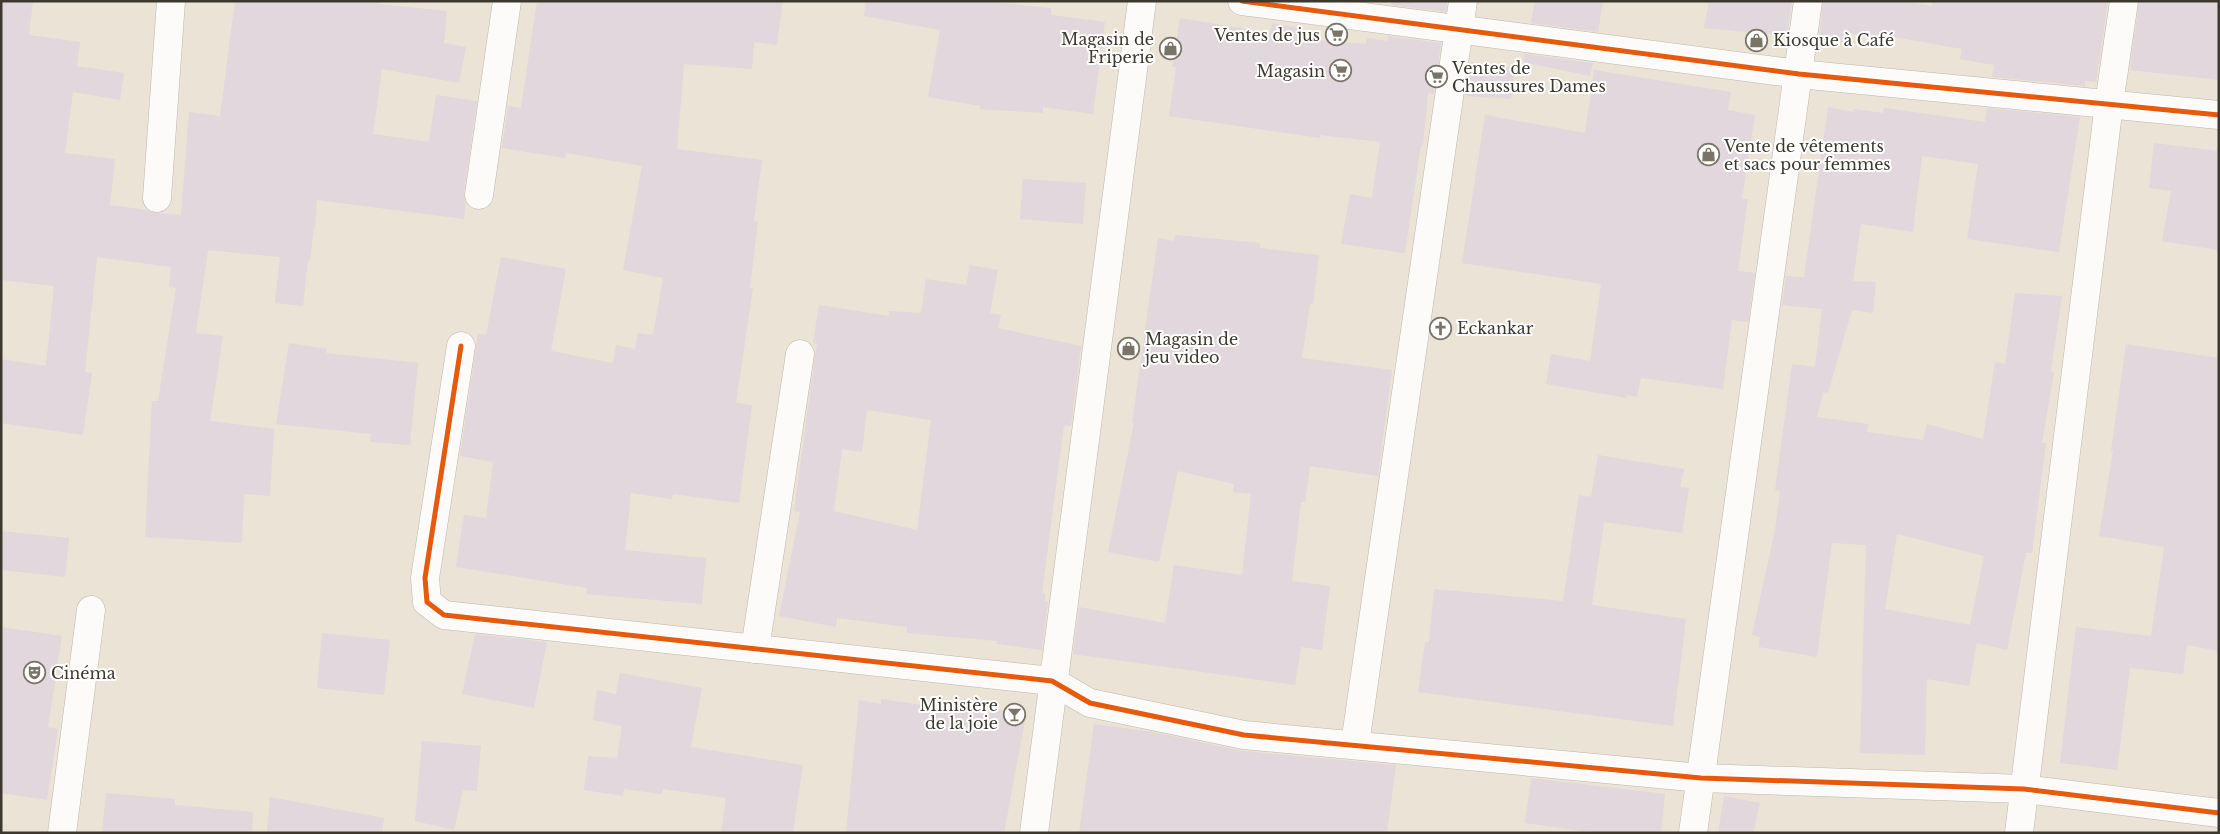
<svg xmlns="http://www.w3.org/2000/svg" width="2220" height="834" viewBox="0 0 2220 834" font-family="'Libre Baskerville',serif">
	<style>
		.building { fill: #e1d7dc; fill-rule: evenodd }
		.lines { fill: none; stroke-linecap: round; stroke-linejoin: round }
		.minor-casing { stroke: #bdb7ac; stroke-width: 29 }
		.minor { stroke: #fcfbf9; stroke-width: 28 }
		.cycleway-casing { stroke: #fff; stroke-width: 8 }
		.cycleway { stroke: #e8590c; stroke-width: 5 }
		.labels { text-anchor: middle; stroke-width: 4; stroke-linejoin: round; paint-order: stroke }
		.poi-label { font-size: 16px; fill: #3d382e; stroke: #fff; text-anchor: start }
	</style>
	<rect width="100%" height="100%" fill="#ebe3d5"/>
	<g class="building">
		<polygon points="1,1 33,1 29,35 80,42 77,66 124,73 120,100 73,92 65,153 115,159 110,205 147,210 155,213 181,215 189,112 220,116 235,1 379,1 379,4 447,11 444,43 466,47 459,83 382,69 373,134 429,142 436,95 477,101 464,193 466,203 464,219 317,200 315,227 314,227 310,260 308,260 303,306 275,303 280,257 208,250 196,333 223,336 210,421 274,429 270,496 244,494 242,543 145,537 152,401 158,401 176,288 169,287 171,267 97,257 85,372 92,373 83,435 1,423 1,359 46,366 54,286 1,280"/>
		<polygon points="537,1 783,1 777,45 754,42 752,69 684,64 677,149 762,160 754,221 758,222 750,288 753,288 736,403 752,405 739,503 673,494 672,499 631,493 625,550 706,558 702,604 586,594 587,588 456,567 464,515 486,518 493,462 460,456 478,334 486,335 501,257 566,269 551,351 613,363 616,345 635,349 638,333 653,335 663,278 623,270 642,166 566,153 565,158 502,148 508,106 521,108"/>
		<polygon points="866,1 983,1 1051,8 1051,15 1105,22 1093,114 1043,107 1043,113 980,109 980,106 928,97 940,30 864,16"/>
		<polygon points="1392,1 1447,1 1446,12 1391,5"/>
		<polygon points="1535,1 1603,1 1598,32 1531,23"/>
		<polygon points="1709,1 1792,1 1787,36 1704,28"/>
		<polygon points="1823,1 1900,1 1932,6 1932,1 2108,1 2096,82 2085,81 2085,86 1992,77 1994,65 1960,59 1962,49 1889,36 1888,38 1848,33 1847,42 1819,39"/>
		<polygon points="2139,1 2219,1 2219,80 2130,70"/>
		<polygon points="1180,18 1270,33 1272,23 1308,30 1307,39 1366,44 1367,38 1388,41 1388,36 1441,43 1434,94 1428,93 1423,145 1421,145 1405,253 1341,244 1350,194 1372,198 1380,142 1320,135 1320,138 1169,116 1176,67 1172,67"/>
		<polygon points="1525,54 1593,63 1590,76 1523,62"/>
		<polygon points="1470,62 1515,68 1511,99 1465,96"/>
		<polygon points="1594,70 1731,92 1728,110 1755,115 1742,199 1748,199 1738,271 1755,273 1748,322 1732,320 1723,389 1641,378 1637,397 1627,395 1627,398 1546,384 1551,354 1590,361 1601,284 1462,263 1485,115 1585,133"/>
		<path d="M1828 107 1854 112 1855 109 1883 113 1884 108 1985 122 1987 108 2080 117 2059 252 1967 239 1978 164 1922 156 1913 232 1861 224 1853 281 1876 282 1873 313 1852 310 1828 393 1823 392 1817 417 1868 424 1867 432 1923 440 1927 424 1983 439 1995 362 2005 364 2015 293 2062 296 2051 371 2054 372 2042 443H2046L2032 553H2026L2007 650 1977 643 1969 686 1927 679 1925 755 1860 753 1866 545 1832 543 1817 657 1759 647 1760 637 1752 635 1775 530 1780 491 1775 490 1792 364 1815 367 1822 309 1782 305 1786 276 1804 277ZM1897 534 1984 556 1970 625 1885 609Z"/>
		<polygon points="2154,143 2219,151 2219,250 2162,241 2171,191 2149,188"/>
		<polygon points="1023,179 1086,183 1083,224 1020,219"/>
		<polygon points="1175,235 1260,243 1260,248 1319,255 1313,304 1310,304 1302,358 1392,370 1378,476 1310,466 1305,502 1301,502 1292,581 1330,586 1322,650 1301,647 1295,685 1073,654 1079,607 1165,623 1174,565 1242,575 1251,494 1233,492 1234,484 1178,471 1159,562 1108,552 1134,423 1132,423 1158,238 1174,241"/>
		<path d="M970 265 998 270 990 313 1001 315 998 328 1081 346 1071 426 1064 425 1042 593 1045 594V601L1048 602 1042 650 997 644V641L907 633V627L837 618 836 627 779 616 800 512 794 511 815 356 817 344 813 343 819 305 889 316V311L921 313 926 279 966 285ZM867 410 931 420 917 530 834 511 842 449 862 452Z"/>
		<polygon points="289,343 327,349 326,353 418,363 410,445 370,442 371,434 276,424"/>
		<polygon points="2126,344 2219,358 2219,651 2187,645 2183,674 2130,668 2117,770 2060,763 2076,627 2151,636 2164,547 2099,536 2113,451 2111,451"/>
		<polygon points="1598,455 1684,469 1680,487 1689,488 1682,533 1604,522 1592,605 1686,619 1673,726 1418,692 1425,642 1429,642 1434,589 1563,601 1579,495 1591,497"/>
		<polygon points="1,531 69,538 65,577 1,570"/>
		<polygon points="1,627 62,636 48,727 58,729 47,800 1,793"/>
		<polygon points="322,633 390,640 384,695 317,688"/>
		<polygon points="475,634 547,642 534,708 462,694"/>
		<polygon points="620,673 702,688 691,747 803,765 793,833 721,833 726,798 663,789 662,794 624,789 623,796 584,790 588,756 617,758 622,726 593,720 597,690 616,694"/>
		<polygon points="881,699 989,715 990,708 1026,715 1004,833 846,833 859,700 881,704"/>
		<polygon points="1094,724 1153,732 1243,751 1396,765 1387,833 1079,833"/>
		<polygon points="422,741 481,746 477,791 463,790 454,830 415,821"/>
		<polygon points="1531,778 1665,794 1661,833 1596,833 1525,823"/>
		<polygon points="106,793 175,799 175,805 253,812 252,833 102,833"/>
		<polygon points="1724,796 1760,803 1753,833 1718,833"/>
		<polygon points="270,797 384,818 382,833 267,833"/>
	</g>
	<g class="lines">
		<defs>
			<g id="minor">
				<polyline points="1242,1 1799,74 2219,115"/>
				<polyline points="479,195 507,1"/>
				<polyline points="157,198 171,1"/>
				<polyline points="461,346 425,578 427,602 444,615 1052,681 1090,703 1244,735 1701,778 2024,789 2219,813"/>
				<polyline points="755,649 800,354"/>
				<polyline points="1355,744 1463,1"/>
				<polyline points="62,833 91,610"/>
				<polyline points="1034,833 1142,1"/>
				<polyline points="1693,833 1808,1"/>
				<polyline points="2019,833 2109,104 2124,1"/>
			</g>
		</defs>
		<use href="#minor" class="minor-casing"/>
		<use href="#minor" class="minor"/>
		<defs>
			<g id="cycleway">
				<polyline points="1242,1 1799,74 2219,115"/>
				<polyline points="461,346 425,578 427,602 444,615 1052,681 1090,703 1244,735 1701,778 2024,789 2219,813"/>
			</g>
		</defs>
		<use href="#cycleway" class="cycleway-casing"/>
		<use href="#cycleway" class="cycleway"/>
	</g>
	<defs>
		<symbol id="supermarket-ring" viewBox="-11 -11 22 22"><circle r="9.5" fill="#fff" stroke="#7a7468" stroke-width="1.5"/><path d="M-6-5.5h2.5l.6 2H6L4.5 2H-2.5L-4.4-4H-6ZM-1.5 3.2a1.3 1.3 0 1 0 .1 0ZM3 3.2a1.3 1.3 0 1 0 .1 0Z" fill="#7a7468"/></symbol>
		<symbol id="shop-ring" viewBox="-11 -11 22 22"><circle r="9.5" fill="#fff" stroke="#7a7468" stroke-width="1.5"/><path d="M-5-2.5h2.3a2.7 3.5 0 0 1 5.4 0H5L5.5 6h-11ZM-1.5-2.5h3a1.5 2.3 0 0 0-3 0Z" fill="#7a7468"/></symbol>
		<symbol id="church-ring" viewBox="-11 -11 22 22"><circle r="9.5" fill="#fff" stroke="#7a7468" stroke-width="1.5"/><path d="M-1.2-6h2.4v3.5h3.3v2.4h-3.3V6h-2.4V-.1h-3.3v-2.4h3.3Z" fill="#7a7468"/></symbol>
		<symbol id="theatre-ring" viewBox="-11 -11 22 22"><circle r="9.5" fill="#fff" stroke="#7a7468" stroke-width="1.5"/><path d="M-5-5.5Q0-4 5-5.5V0Q5 5 0 6Q-5 5-5 0ZM-3.3-2.5H-1v1.5H-3.3ZM1-2.5H3.3v1.5H1ZM-2.8 1Q0 5.5 2.8 1Z" fill="#7a7468"/></symbol>
		<symbol id="bar-ring" viewBox="-11 -11 22 22"><circle r="9.5" fill="#fff" stroke="#7a7468" stroke-width="1.5"/><path d="M-6-5H6L.8 .8V4.5H3.5V6h-7V4.5H-.8V.8Z" fill="#7a7468"/></symbol>
	</defs>
	<g fill-rule="evenodd">
		<use href="#supermarket-ring" x="1324" y="22" width="25" height="25"/>
		<use href="#shop-ring" x="1744" y="28" width="25" height="25"/>
		<use href="#shop-ring" x="1158" y="36" width="25" height="25"/>
		<use href="#supermarket-ring" x="1328" y="58" width="25" height="25"/>
		<use href="#supermarket-ring" x="1424" y="64" width="25" height="25"/>
		<use href="#shop-ring" x="1696" y="142" width="25" height="25"/>
		<use href="#church-ring" x="1428" y="316" width="25" height="25"/>
		<use href="#shop-ring" x="1116" y="336" width="25" height="25"/>
		<use href="#theatre-ring" x="22" y="660" width="25" height="25"/>
		<use href="#bar-ring" x="1002" y="702" width="25" height="25"/>
	</g>
	<g class="labels">
		<g class="poi-label">
			<text x="1320" y="41" text-anchor="end">Ventes de jus</text>
			<text x="1154" y="45" text-anchor="end">Magasin de<tspan x="1154" dy="18">Friperie</tspan></text>
			<text x="1773" y="46">Kiosque à Café</text>
			<text x="1452" y="74">Ventes de<tspan x="1452" dy="18">Chaussures Dames</tspan></text>
			<text x="1325" y="77" text-anchor="end">Magasin</text>
			<text x="1724" y="152">Vente de vêtements<tspan x="1724" dy="18">et sacs pour femmes</tspan></text>
			<text x="1457" y="334">Eckankar</text>
			<text x="1145" y="345">Magasin de<tspan x="1145" dy="18">jeu video</tspan></text>
			<text x="51" y="679">Cinéma</text>
			<text x="998" y="711" text-anchor="end">Ministère<tspan x="998" dy="18">de la joie</tspan></text>
		</g>
	</g>
	<rect width="2220" height="834" fill="none" stroke="#3d382e" stroke-width="5"/>
</svg>
